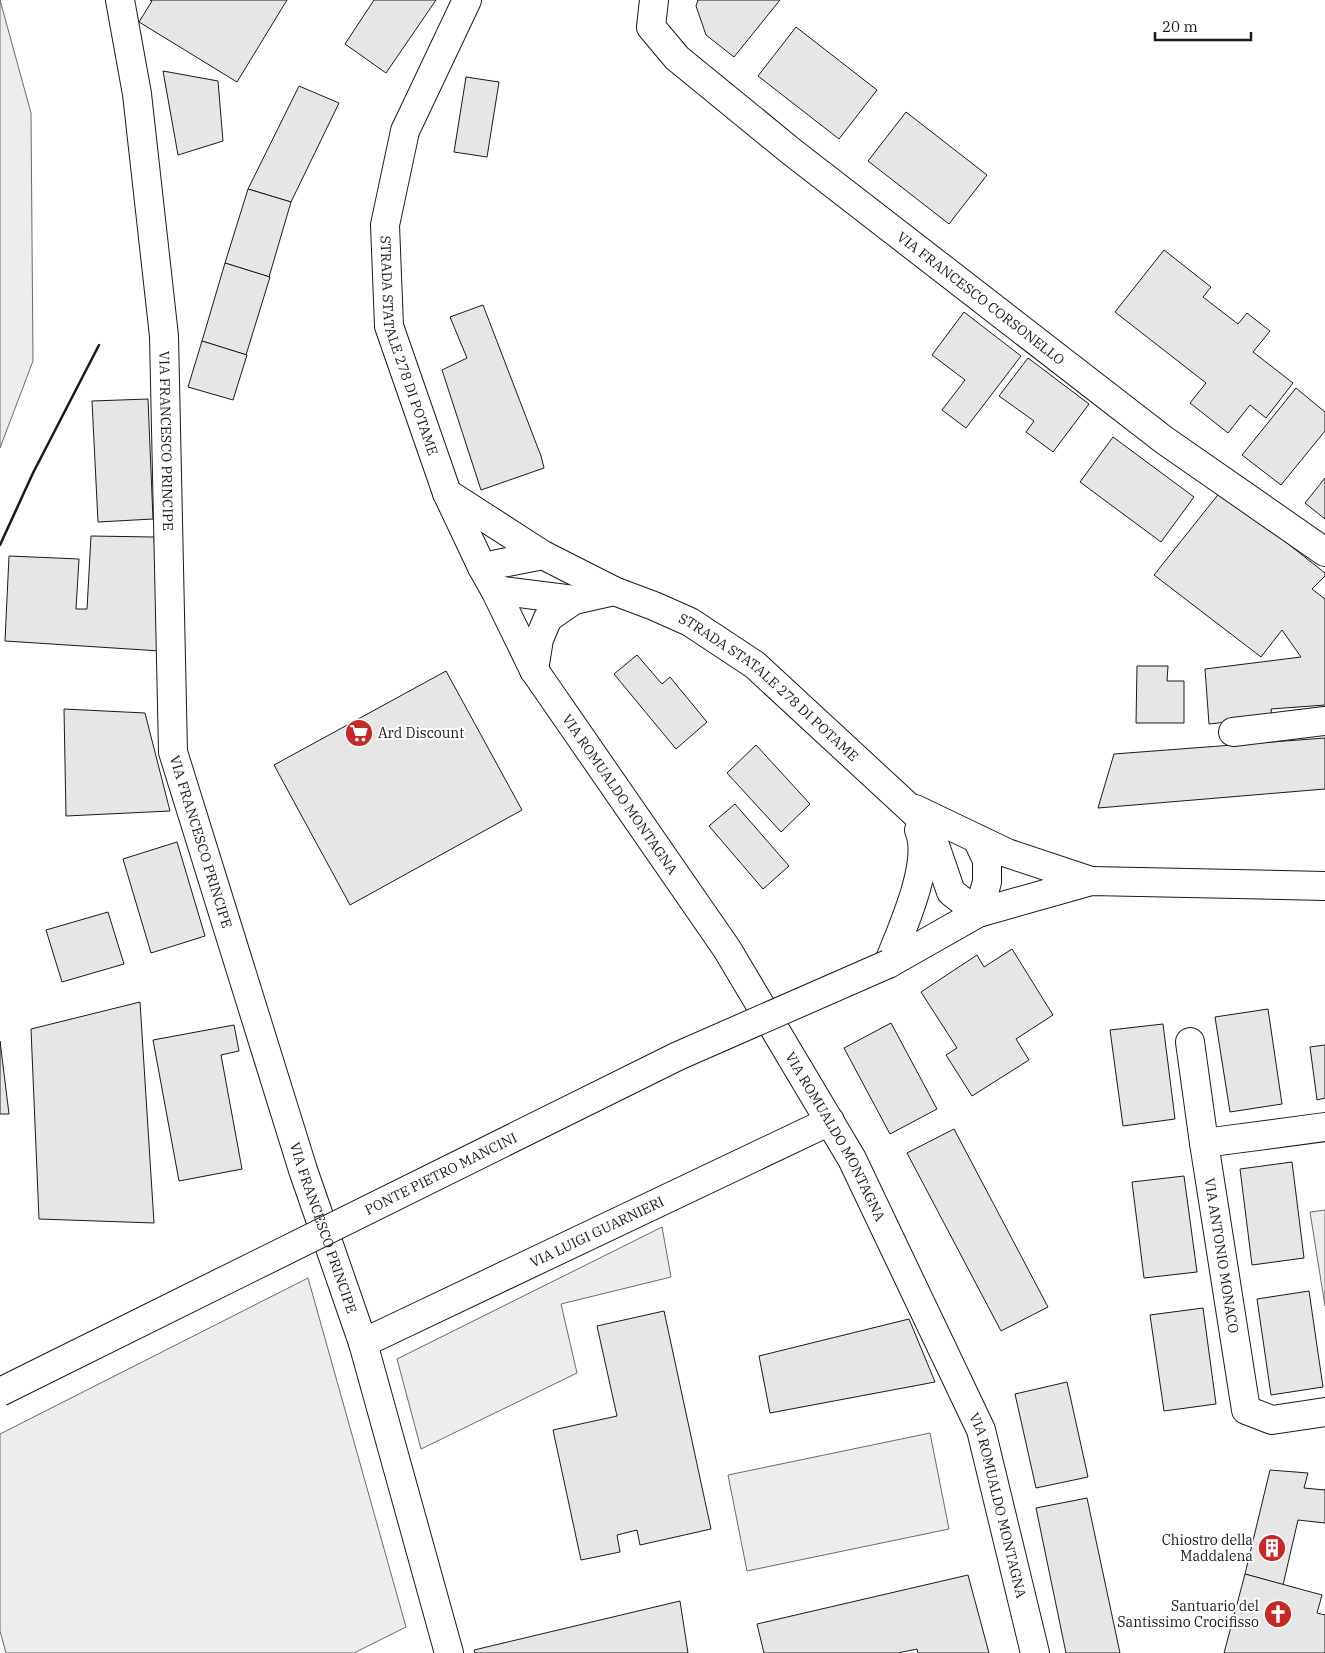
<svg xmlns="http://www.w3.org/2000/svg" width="1325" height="1653" viewBox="0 0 1325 1653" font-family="'IBM Plex Serif',serif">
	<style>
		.built { fill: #ededed; stroke: #6a6a6a }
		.building { fill: #e6e6e6; stroke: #1a1a1a }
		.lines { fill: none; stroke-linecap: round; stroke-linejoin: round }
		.minor-casing { stroke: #1a1a1a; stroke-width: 30 }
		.major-casing { stroke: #1a1a1a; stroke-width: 30 }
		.minor { stroke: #fff; stroke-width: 28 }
		.major { stroke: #fff; stroke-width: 28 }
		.major-bridge-casing { stroke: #1a1a1a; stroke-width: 30; stroke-linecap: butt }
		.major-bridge { stroke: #fff; stroke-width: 28 }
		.wall { stroke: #1a1a1a; stroke-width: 2.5 }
		.labels { text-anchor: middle; stroke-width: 4; stroke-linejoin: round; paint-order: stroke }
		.street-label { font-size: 14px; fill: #1a1a1a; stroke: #fff }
		.poi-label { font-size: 14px; fill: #1a1a1a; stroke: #fff; text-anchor: end }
	</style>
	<rect width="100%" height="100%" fill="#fff"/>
	<g class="built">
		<polygon points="0,0 31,113 33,361 0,448"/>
		<polygon points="1325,1210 1325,1306 1310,1212"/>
		<polygon points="662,1227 671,1277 561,1304 577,1373 421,1449 397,1359"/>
		<polygon points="308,1278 406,1627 354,1653 6,1653 0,1631 0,1434"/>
		<polygon points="930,1433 949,1529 747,1571 728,1475"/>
	</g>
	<g class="building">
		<polygon points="150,0 287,0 237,82 139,22 152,1"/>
		<polygon points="374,0 436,0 386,73 345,44"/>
		<polygon points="698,0 780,0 734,57 706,35 696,6"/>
		<polygon points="796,27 877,90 839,139 758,76"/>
		<polygon points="163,71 218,81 223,141 178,155"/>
		<polygon points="466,77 499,82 487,157 454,152"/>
		<polygon points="299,86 339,103 291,202 248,189"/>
		<polygon points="906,112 987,175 949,224 868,161"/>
		<polygon points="248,189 291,202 269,277 225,263"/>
		<polygon points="1164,250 1211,287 1203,297 1238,324 1247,313 1270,331 1253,352 1293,383 1266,418 1250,405 1228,433 1190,403 1206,383 1115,312"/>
		<polygon points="225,263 270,277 246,355 202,341"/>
		<polygon points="483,305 541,456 544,468 481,490 442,370 467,358 450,317"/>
		<polygon points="964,312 1021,356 966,428 942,410 965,380 932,355"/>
		<polygon points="202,341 247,355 233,400 188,387"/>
		<polygon points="1028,358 1089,404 1053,452 1026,432 1034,421 999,396"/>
		<polygon points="1296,388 1325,412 1325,431 1281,485 1242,455"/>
		<polygon points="148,399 153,519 98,522 92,401"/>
		<polygon points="1113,437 1194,497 1161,542 1080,482"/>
		<polygon points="1325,478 1325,519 1305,503"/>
		<polygon points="1221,491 1325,573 1325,576 1312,589 1325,599 1325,705 1271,709 1272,717 1209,724 1205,669 1301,657 1282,630 1261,657 1154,575"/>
		<polygon points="91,536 154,537 160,651 5,641 9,556 79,559 76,609 87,609"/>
		<polygon points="637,655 662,684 670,677 707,722 676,749 614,674"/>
		<polygon points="1137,666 1168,666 1167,681 1184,681 1184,723 1136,723"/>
		<polygon points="446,671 522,810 350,905 274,765"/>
		<polygon points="64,709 145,713 170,811 66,816"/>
		<polygon points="1325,738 1325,789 1098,808 1114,754"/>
		<polygon points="756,745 810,804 781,832 727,773"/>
		<polygon points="735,804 789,866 763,889 709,826"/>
		<polygon points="177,842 205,936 151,953 123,859"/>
		<polygon points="108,912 124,964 62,982 46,930"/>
		<polygon points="1012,949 1053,1015 1016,1039 1029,1060 972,1096 946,1055 957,1048 921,992 977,955 984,967"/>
		<polygon points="140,1002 154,1223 39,1219 31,1029"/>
		<polygon points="1268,1009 1282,1104 1230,1112 1215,1017"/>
		<polygon points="891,1023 937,1109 890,1134 844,1048"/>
		<polygon points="1163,1024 1175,1119 1123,1126 1110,1030"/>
		<polygon points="234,1025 239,1051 221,1055 242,1169 179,1181 153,1040"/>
		<polygon points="0,1041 9,1114 0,1114"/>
		<polygon points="1325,1045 1325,1098 1317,1100 1310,1047"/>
		<polygon points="954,1129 1048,1307 1001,1331 907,1153"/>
		<polygon points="1292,1162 1304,1258 1252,1265 1240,1169"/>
		<polygon points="1184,1176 1197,1272 1144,1278 1132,1182"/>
		<polygon points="1309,1291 1323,1387 1271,1395 1257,1299"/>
		<polygon points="1203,1308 1216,1404 1164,1411 1150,1315"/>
		<polygon points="664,1311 711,1529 640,1545 637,1530 617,1535 620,1552 581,1560 553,1430 617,1416 597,1326"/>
		<polygon points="909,1319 935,1382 770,1413 759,1356"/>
		<polygon points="1067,1382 1088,1477 1036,1488 1015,1394"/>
		<polygon points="1270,1470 1308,1473 1304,1488 1325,1490 1325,1523 1298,1520 1283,1585 1245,1574"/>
		<polygon points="1087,1498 1120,1653 1066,1653 1036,1508"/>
		<polygon points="1245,1574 1322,1595 1317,1613 1325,1615 1325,1653 1224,1653"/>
		<polygon points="968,1575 989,1653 918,1653 917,1649 898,1653 764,1653 757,1624"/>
		<polygon points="680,1601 688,1653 475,1653 474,1650"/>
	</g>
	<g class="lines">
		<defs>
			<g id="minor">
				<path id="s1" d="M120 0 137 94 164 336 173 752 303 1170 363 1343 449 1653"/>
				<path id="s2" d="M654 0 651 27 677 58 792 152 1164 440 1325 552"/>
				<path id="s3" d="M534 670 727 949 852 1159 981 1430 1035 1653"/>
				<polyline points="1233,732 1325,721"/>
				<polyline points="1190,1042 1204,1143"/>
				<path id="s4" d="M1325 1127 1204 1143 1246 1410 1272 1420 1325 1412"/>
				<path id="s5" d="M363 1343 830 1121"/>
			</g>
			<g id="major">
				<path id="s6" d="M467 0 405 131 385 225 389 326 447 493 482 567 495 590 534 670"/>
				<path id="s7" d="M447 493 543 555 614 591 654 606 690 622 755 665 928 825 951 892 978 913 987 882V860L977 839"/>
				<polyline points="482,567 543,555"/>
				<polyline points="495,590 574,600"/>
				<polyline points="534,670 539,639 548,618 574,600 614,591"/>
				<polyline points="915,809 1007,853 1091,881"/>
				<polyline points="888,964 978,913 1091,881 1325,886"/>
				<path d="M888 964C901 931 933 863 919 830"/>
			</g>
		</defs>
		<use href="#minor" class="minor-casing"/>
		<use href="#major" class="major-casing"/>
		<use href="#minor" class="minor"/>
		<use href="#major" class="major"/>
		<defs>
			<g id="major-bridge">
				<path id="s8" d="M0 1392 678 1056 888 964"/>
			</g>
		</defs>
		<use href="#major-bridge" class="major-bridge-casing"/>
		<use href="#major-bridge" class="major-bridge"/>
		<polyline class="wall" points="0,545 33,473 99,345"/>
	</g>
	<defs>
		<symbol id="supermarket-disc" viewBox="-11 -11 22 22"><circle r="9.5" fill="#c62828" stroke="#fff"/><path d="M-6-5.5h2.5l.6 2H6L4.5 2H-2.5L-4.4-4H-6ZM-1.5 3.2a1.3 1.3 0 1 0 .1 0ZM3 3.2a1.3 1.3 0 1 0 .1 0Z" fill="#fff"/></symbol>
		<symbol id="building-disc" viewBox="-11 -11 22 22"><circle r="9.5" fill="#c62828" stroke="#fff"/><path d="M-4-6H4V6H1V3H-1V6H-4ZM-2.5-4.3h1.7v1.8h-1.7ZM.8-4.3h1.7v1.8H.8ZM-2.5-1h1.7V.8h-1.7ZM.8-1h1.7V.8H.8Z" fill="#fff"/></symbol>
		<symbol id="church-disc" viewBox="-11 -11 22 22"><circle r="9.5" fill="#c62828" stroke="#fff"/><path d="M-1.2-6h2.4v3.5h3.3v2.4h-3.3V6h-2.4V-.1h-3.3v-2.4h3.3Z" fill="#fff"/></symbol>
	</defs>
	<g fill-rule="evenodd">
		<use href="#supermarket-disc" x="343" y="717" width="32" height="32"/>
		<use href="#building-disc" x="1256" y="1532" width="32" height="32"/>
		<use href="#church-disc" x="1262" y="1598" width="32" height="32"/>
	</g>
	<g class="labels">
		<g class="street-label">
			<text dy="5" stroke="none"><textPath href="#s2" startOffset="455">VIA FRANCESCO CORSONELLO</textPath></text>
			<text dy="5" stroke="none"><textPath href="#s6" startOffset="365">STRADA STATALE 278 DI POTAME</textPath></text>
			<text dy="5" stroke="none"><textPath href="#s1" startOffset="444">VIA FRANCESCO PRINCIPE</textPath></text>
			<text dy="5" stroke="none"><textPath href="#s7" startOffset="378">STRADA STATALE 278 DI POTAME</textPath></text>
			<text dy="5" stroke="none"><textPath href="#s3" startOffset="151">VIA ROMUALDO MONTAGNA</textPath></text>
			<text dy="5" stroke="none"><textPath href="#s1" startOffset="849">VIA FRANCESCO PRINCIPE</textPath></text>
			<text dy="5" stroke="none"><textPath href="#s3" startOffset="556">VIA ROMUALDO MONTAGNA</textPath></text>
			<text dy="5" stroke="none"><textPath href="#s8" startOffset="492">PONTE PIETRO MANCINI</textPath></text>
			<text dy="5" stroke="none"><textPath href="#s1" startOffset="1254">VIA FRANCESCO PRINCIPE</textPath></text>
			<text dy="5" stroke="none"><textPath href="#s5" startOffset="259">VIA LUIGI GUARNIERI</textPath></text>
			<text dy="5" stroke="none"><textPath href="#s4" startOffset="236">VIA ANTONIO MONACO</textPath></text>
			<text dy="5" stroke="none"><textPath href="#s3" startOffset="961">VIA ROMUALDO MONTAGNA</textPath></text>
		</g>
		<g class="poi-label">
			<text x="378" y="738" text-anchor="start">Ard Discount</text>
			<text x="1253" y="1545">Chiostro della<tspan x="1253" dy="16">Maddalena</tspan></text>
			<text x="1259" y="1611">Santuario del<tspan x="1259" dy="16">Santissimo Crocifisso</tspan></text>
		</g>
	</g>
	<path d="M1155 32v8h96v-8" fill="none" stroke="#1a1a1a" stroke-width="2.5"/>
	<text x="1162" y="32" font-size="15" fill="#1a1a1a" stroke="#ffffff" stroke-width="4" paint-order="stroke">20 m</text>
</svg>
